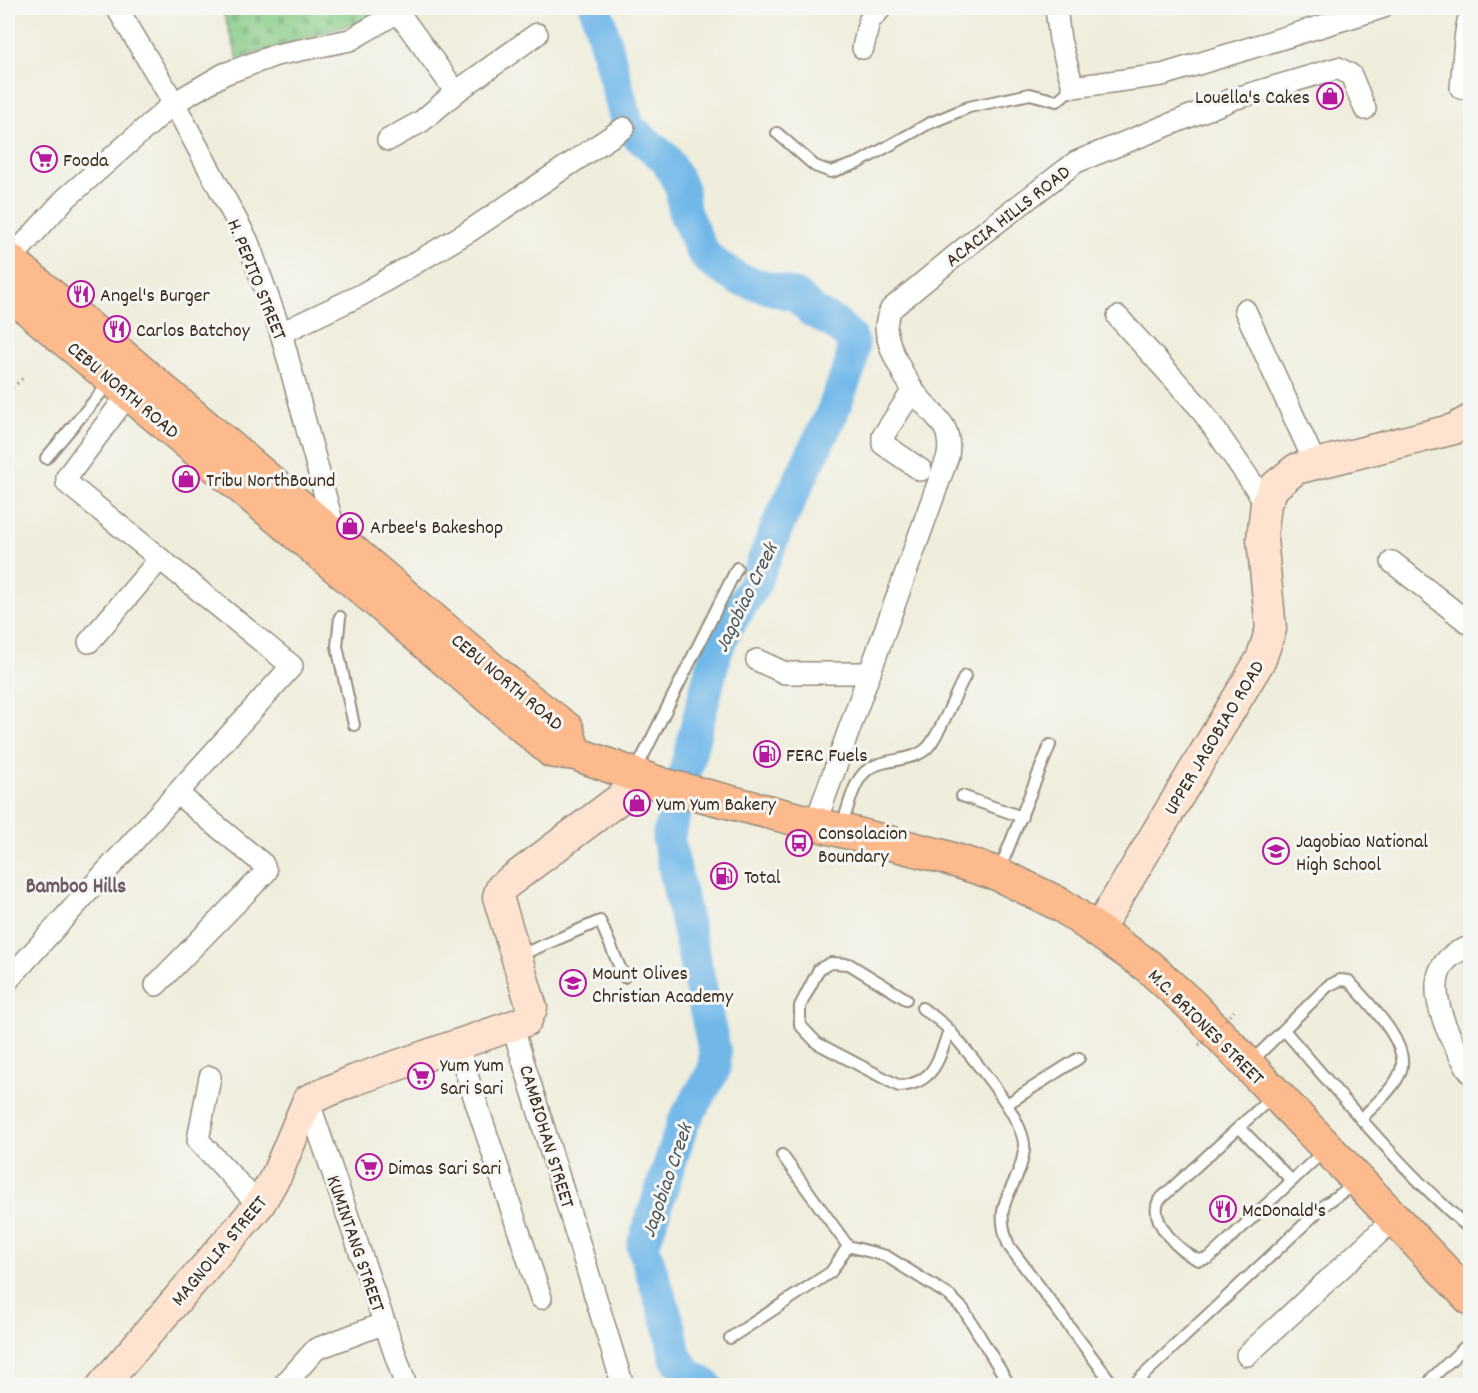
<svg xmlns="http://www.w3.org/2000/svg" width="1478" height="1393" viewBox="0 0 1478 1393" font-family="Dekko,sans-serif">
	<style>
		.cemetery { fill: url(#cemetery-stones); stroke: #607a52; stroke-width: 1.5 }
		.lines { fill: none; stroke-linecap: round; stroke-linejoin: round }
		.river { stroke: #71b8e9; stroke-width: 33 }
		.lane-casing { stroke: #958c7c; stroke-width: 14 }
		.street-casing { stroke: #958c7c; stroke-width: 24 }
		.secondary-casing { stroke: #958c7c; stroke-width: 33 }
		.primary-casing { stroke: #958c7c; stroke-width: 36 }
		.path { stroke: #958c7c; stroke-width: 3; stroke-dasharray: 1.5 4.5; stroke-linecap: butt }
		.lane { stroke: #fff; stroke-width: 10 }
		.street { stroke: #fff; stroke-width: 21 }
		.secondary { stroke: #fee3d1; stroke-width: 30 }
		.primary { stroke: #fcba8d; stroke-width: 33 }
		.path-bridge { stroke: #958c7c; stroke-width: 3; stroke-dasharray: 1.5 4.5; stroke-linecap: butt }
		.labels { text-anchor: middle; stroke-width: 6; stroke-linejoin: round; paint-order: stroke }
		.poi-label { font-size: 20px; fill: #3b2a1e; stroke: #f6f6f2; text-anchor: start }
		.street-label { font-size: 20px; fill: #3b2a1e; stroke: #f6f6f2 }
		.water-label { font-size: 21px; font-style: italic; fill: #4b555b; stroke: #f6f6f2 }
		.neighbourhood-label { font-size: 21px; font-weight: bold; fill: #705b64; stroke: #f6f6f2 }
	</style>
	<defs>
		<pattern id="cemetery-stones" width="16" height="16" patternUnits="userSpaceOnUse" patternTransform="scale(1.5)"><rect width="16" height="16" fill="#86cb86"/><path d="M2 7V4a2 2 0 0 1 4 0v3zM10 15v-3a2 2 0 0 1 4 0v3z" fill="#75ae73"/></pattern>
	</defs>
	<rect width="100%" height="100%" fill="#f6f6f2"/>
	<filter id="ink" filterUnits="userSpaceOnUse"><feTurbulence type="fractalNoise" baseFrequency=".0167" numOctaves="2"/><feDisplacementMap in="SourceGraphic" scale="12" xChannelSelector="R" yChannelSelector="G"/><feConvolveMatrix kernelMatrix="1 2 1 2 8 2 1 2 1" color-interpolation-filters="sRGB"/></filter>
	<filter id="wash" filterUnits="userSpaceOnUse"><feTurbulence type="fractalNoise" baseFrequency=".008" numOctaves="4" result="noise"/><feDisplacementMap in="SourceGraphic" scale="24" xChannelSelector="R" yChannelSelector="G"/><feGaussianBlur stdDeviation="1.35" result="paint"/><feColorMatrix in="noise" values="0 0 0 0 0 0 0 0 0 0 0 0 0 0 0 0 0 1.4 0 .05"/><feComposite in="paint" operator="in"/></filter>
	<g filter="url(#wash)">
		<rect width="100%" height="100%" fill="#efeddb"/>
		<polygon class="cemetery" points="222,8 389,8 375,17 238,59"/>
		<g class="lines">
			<polyline class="river" points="596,8 628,127 665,158 675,175 682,189 684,211 701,249 710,261 738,279 797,296 812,311 836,324 851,338 853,345 851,364 832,413 778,525 753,587 726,628 716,651 668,838 715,1053 714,1070 683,1123 643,1246 670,1328 675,1356 687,1373 707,1386"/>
		</g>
	</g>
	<g filter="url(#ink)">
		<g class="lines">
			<defs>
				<g id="lane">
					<polyline points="777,133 815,166 831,172 858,163 928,124 969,107 1030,94 1057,101 1073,87"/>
					<polyline points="46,458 110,382"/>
					<polyline points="340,617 337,646 354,725"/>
					<polyline points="635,772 737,568"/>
					<polyline points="962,796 1022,817"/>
					<path d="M841 827C848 811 852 784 865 772 882 756 914 764 929 746 943 728 954 696 965 676"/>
					<polyline points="999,871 1050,745"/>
					<polyline points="518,956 600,921 624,977"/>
					<path d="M906 999 849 964 831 963 819 969 800 1006V1025L817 1043 899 1086C934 1084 939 1059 949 1030"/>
					<path d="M922 1008C931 1015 943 1022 950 1031 970 1055 1028 1121 1024 1150 1019 1192 990 1198 1009 1246L1114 1386"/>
					<path d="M1284 1030C1343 1098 1401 1170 1470 1229"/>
					<path d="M1252 1064 1261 1052 1328 986 1340 980 1349 981C1366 1001 1413 1045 1400 1073 1393 1090 1373 1106 1361 1119"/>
					<path d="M1272 1097 1159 1200C1148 1221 1180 1253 1199 1260L1209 1258 1325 1150"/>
					<polyline points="1007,1104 1079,1058"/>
					<polyline points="1240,1128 1292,1181"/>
					<polyline points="782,1155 848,1246 886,1256 950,1296 964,1310 1010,1386"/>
					<polyline points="730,1338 831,1272 848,1246"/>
					<polyline points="1132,1386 1327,1203 1356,1183"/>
					<polyline points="1428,1386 1432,1378 1470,1342"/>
				</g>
				<g id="street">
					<polyline points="117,8 174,103 248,242 281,333 336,536"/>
					<polyline points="1056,8 1060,40 1073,87 1162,75 1381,8"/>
					<polyline points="398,12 456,92"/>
					<polyline points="863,48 869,21 881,8"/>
					<path d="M1461 88C1463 72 1464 27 1470 16"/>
					<polyline points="388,140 422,121 456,92 537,34"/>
					<polyline points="8,262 64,200 174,103 224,74 276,55 350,40 398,12 399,8"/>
					<polyline points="1245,310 1315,463"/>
					<polyline points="1118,317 1200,408 1266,503"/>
					<polyline points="281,333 361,295 468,232 624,128"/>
					<polyline points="913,390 883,436 883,444 921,470"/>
					<polyline points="1392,562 1470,624"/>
					<polyline points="89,642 159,560"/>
					<polyline points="757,660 785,673 870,673"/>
					<path d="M815 824 948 456C953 421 931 416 913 390 903 375 887 346 886 327 886 321 889 314 891 309L978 237 1076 162 1233 99 1338 68 1351 75 1365 109"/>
					<path d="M1470 947C1408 965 1448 1037 1470 1072"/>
					<polyline points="8,980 292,666 67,483 67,477 129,393"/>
					<polyline points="156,985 266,872 263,864 178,794"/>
					<polyline points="513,1028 623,1386"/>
					<polyline points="457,1045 541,1298"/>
					<polyline points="210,1077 198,1140 259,1205"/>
					<polyline points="308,1100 406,1386"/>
					<polyline points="1247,1355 1394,1219"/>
					<polyline points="283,1386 316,1349 385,1323"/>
				</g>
				<g id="secondary">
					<polyline points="1098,930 1261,659 1271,629 1262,539 1266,503 1274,487 1296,469 1454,429 1470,420"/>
					<polyline points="102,1386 259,1205 277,1174 308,1100 355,1080 526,1021 532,1008 498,897 501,888 646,779"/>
				</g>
				<g id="primary">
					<polyline points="8,259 517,691 567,729 574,753"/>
					<polyline points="8,292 364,590 552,751 574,753 663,785 941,856 998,874 1061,905 1148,966 1191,1005 1470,1298"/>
				</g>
			</defs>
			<use href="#lane" class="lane-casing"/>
			<use href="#street" class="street-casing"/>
			<use href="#secondary" class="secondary-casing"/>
			<use href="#primary" class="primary-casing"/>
			<polyline class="path" points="8,392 24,377"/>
			<use href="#lane" class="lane"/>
			<use href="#street" class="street"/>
			<use href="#secondary" class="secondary"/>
			<use href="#primary" class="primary"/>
			<polyline class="path-bridge" points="1199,1045 1234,1011"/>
		</g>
	</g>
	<defs>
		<symbol id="shop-ring" viewBox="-11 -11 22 22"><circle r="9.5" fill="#f6f6f2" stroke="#b5179e" stroke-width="1.5"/><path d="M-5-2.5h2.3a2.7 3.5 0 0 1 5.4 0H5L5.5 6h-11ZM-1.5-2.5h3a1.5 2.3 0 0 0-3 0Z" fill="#b5179e"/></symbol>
		<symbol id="supermarket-ring" viewBox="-11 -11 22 22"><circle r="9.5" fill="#f6f6f2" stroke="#b5179e" stroke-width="1.5"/><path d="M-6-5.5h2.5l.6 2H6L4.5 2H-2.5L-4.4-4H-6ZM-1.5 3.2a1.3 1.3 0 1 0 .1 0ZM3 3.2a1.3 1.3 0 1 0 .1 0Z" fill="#b5179e"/></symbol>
		<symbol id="restaurant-ring" viewBox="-11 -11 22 22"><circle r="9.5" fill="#f6f6f2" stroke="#b5179e" stroke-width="1.5"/><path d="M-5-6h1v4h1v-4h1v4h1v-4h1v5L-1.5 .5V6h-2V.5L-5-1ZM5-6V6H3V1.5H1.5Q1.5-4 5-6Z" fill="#b5179e"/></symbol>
		<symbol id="fuel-ring" viewBox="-11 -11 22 22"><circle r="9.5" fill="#f6f6f2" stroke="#b5179e" stroke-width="1.5"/><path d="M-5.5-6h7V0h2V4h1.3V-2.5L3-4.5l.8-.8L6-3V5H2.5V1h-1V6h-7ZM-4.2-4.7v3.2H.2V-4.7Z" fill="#b5179e"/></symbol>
		<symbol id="bus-ring" viewBox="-11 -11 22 22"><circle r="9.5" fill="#f6f6f2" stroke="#b5179e" stroke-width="1.5"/><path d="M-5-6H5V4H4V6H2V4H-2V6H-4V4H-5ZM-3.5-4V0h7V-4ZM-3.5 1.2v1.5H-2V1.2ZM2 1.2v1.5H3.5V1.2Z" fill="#b5179e"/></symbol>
		<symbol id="school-ring" viewBox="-11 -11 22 22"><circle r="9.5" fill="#f6f6f2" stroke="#b5179e" stroke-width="1.5"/><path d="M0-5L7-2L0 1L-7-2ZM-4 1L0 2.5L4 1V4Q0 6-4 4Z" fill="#b5179e"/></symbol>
	</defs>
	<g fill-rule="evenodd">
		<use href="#shop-ring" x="1315" y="81" width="30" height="30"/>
		<use href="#supermarket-ring" x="29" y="144" width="30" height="30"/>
		<use href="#restaurant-ring" x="66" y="279" width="30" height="30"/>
		<use href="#restaurant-ring" x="102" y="314" width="30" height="30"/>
		<use href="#shop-ring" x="171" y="464" width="30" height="30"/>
		<use href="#shop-ring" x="335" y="511" width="30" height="30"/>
		<use href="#fuel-ring" x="752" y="739" width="30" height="30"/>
		<use href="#shop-ring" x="622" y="788" width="30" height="30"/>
		<use href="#bus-ring" x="784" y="828" width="30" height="30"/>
		<use href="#school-ring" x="1261" y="836" width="30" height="30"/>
		<use href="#fuel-ring" x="709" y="861" width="30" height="30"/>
		<use href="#school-ring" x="558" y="968" width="30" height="30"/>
		<use href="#supermarket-ring" x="406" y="1061" width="30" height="30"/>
		<use href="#supermarket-ring" x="354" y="1152" width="30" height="30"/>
		<use href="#restaurant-ring" x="1208" y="1194" width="30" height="30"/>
	</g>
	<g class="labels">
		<g class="poi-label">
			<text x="1310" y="103" text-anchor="end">Louella's Cakes</text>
			<text x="63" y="166">Fooda</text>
			<text x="100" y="301">Angel's Burger</text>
			<text x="136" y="336">Carlos Batchoy</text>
			<text x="206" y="486">Tribu NorthBound</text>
			<text x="370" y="533">Arbee's Bakeshop</text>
			<text x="786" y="761">FERC Fuels</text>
			<text x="656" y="810">Yum Yum Bakery</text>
			<text x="818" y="839">Consolacion<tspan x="818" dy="23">Boundary</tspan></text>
			<text x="1296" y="847">Jagobiao National<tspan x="1296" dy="23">High School</tspan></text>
			<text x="744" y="883">Total</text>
			<text x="592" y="979">Mount Olives<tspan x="592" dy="23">Christian Academy</tspan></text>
			<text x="440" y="1071">Yum Yum<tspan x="440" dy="23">Sari Sari</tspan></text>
			<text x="388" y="1174">Dimas Sari Sari</text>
			<text x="1242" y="1216">McDonald's</text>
		</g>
		<g class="street-label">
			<text transform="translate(1007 215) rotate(-38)" y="7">ACACIA HILLS ROAD</text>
			<text transform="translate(258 279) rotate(68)" y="7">H. PEPITO STREET</text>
			<text transform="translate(124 389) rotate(40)" y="7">CEBU NORTH ROAD</text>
			<text transform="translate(508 681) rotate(40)" y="7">CEBU NORTH ROAD</text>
			<text transform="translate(1213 737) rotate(-59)" y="7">UPPER JAGOBIAO ROAD</text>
			<text transform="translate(1207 1026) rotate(45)" y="7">M.C. BRIONES STREET</text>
			<text transform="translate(548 1136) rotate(73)" y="7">CAMBIOHAN STREET</text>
			<text transform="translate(357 1243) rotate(71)" y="7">KUMINTANG STREET</text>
			<text transform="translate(218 1250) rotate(-50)" y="7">MAGNOLIA STREET</text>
		</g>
		<g class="water-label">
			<text transform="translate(745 597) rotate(-64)" y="7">Jagobiao Creek</text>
			<text transform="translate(666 1180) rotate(-71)" y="7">Jagobiao Creek</text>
		</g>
		<g class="neighbourhood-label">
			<text x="76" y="892">Bamboo Hills</text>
		</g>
	</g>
	<rect width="1478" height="1393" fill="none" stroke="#f6f6f2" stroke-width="30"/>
</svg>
